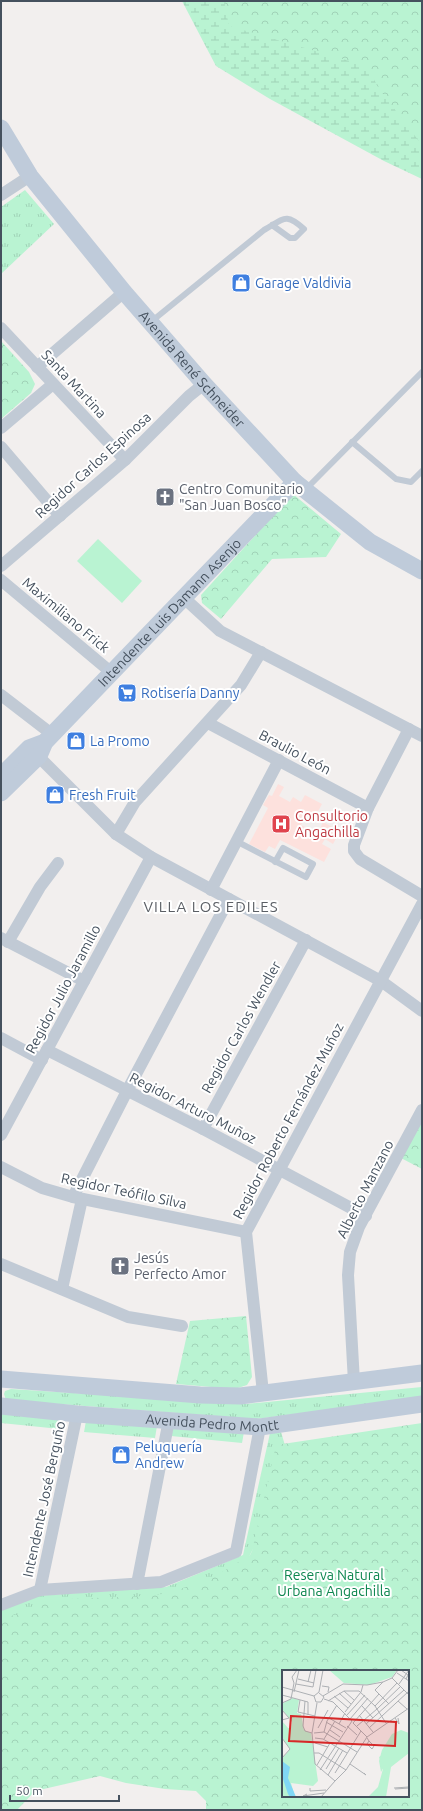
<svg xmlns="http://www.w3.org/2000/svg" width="423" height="1811" viewBox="0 0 423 1811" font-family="Ubuntu,sans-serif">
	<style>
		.medical { fill: #fde1dd }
		.grass { fill: url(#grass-tufts) }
		.wetland { fill: url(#wetland-marsh) }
		.park { fill: url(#park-crowns); fill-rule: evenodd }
		.pitch { fill: #b9f3d2 }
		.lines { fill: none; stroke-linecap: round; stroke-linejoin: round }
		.lane { stroke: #c1cad5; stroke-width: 6 }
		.street { stroke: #c1cad5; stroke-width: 12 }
		.secondary { stroke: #bfcbda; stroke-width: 17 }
		.labels { text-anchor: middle; stroke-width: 4; stroke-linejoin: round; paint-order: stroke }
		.shop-label { font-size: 14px; fill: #366cbe; stroke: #fff; text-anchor: start }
		.street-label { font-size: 14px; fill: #45515e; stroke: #fff }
		.worship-label { font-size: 14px; fill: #5b616d; stroke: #fff; text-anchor: start }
		.health-label { font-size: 14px; fill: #be3a42; stroke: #fff; text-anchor: start }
		.park-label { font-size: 14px; fill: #0e8750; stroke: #fff }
		.neighbourhood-label { font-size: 15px; letter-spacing: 1px; fill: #5b5f65; stroke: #fff }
		.inset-road { fill: none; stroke: #adb0b4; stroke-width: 1 }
		.view { fill: #d62828; fill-opacity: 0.15; stroke: #d62828; stroke-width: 2 }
		.inset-edge { fill: none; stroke: #45515e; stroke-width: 2 }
	</style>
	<defs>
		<pattern id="grass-tufts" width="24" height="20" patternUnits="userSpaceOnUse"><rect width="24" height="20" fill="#b9f3d2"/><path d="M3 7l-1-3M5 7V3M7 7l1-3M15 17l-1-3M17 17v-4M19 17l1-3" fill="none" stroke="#a0d2b7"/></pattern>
		<pattern id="wetland-marsh" width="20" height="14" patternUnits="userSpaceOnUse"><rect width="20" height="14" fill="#b9f3d2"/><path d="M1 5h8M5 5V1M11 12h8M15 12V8" fill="none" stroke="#a0d2b7"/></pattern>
		<pattern id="park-crowns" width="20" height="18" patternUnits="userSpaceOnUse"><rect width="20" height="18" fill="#b9f3d2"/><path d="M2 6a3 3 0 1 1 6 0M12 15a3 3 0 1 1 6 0" fill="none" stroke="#a0d2b7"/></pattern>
	</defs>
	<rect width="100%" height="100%" fill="#f2efee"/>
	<polygon class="medical" points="278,784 284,787 279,796 290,802 293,797 301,802 305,795 322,804 315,817 307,813 301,825 318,833 323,822 340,831 333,844 325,839 322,844 331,849 324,862 280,840 275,849 269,846 265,852 249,844 268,808 263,805 269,795 272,796"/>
	<g class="grass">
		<polygon points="25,190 54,224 1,274 1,207"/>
		<polygon points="422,1387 422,1398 256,1419 6,1400 4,1394 5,1391 11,1389 245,1404"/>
		<polygon points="1,1412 62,1417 60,1429 1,1423"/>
		<polygon points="86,1421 157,1426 155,1438 84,1432"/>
		<polygon points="173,1429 244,1432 242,1443 171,1436"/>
		<polygon points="281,1432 293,1472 239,1576 1,1693 1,1608 34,1596 166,1587 243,1555 270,1433"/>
	</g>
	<polygon class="wetland" points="182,1 422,1 422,179 384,161 270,99 216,66"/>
	<g class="park">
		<polygon points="224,1 422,1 422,145 379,89 367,66 229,26"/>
		<polygon points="1,341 29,372 35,384 31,393 1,419"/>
		<polygon points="293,494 341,534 326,557 272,559 221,619 202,603 201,595"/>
		<polygon points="422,1117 422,1169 399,1157"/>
		<polygon points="246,1316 252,1377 247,1385 235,1389 176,1384 190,1321"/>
		<path d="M422 1423V1810H206V1801L196 1791 165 1789 126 1783 100 1776 35 1791 17 1810H1V1620L42 1604 69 1599 146 1596 170 1593 219 1574 250 1555 252 1551 276 1445ZM283 1671H408V1796H283Z"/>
	</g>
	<polygon class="pitch" points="98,539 142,581 122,603 77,561"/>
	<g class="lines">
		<g class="lane">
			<path d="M152 321 264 230C284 219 285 212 304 229L295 238H290L272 225"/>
			<polyline points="352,442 396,479 411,482 422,471"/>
			<polyline points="306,489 422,372"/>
			<polyline points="236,841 306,877 313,864 283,848 275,862"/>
		</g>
		<g class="street">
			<polyline points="1,195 30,176"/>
			<polyline points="1,328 125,460"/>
			<polyline points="37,367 124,292"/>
			<polyline points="1,428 53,384"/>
			<polyline points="1,447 60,516"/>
			<polyline points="1,566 125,460 189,396 204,384"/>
			<polyline points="1,580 112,673"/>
			<polyline points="184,598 220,631 422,736"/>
			<polyline points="1,695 53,735"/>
			<polyline points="208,723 368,808"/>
			<polyline points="409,729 368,808 354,845 354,851 360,859 422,896"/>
			<polyline points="33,751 116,834 151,857 381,981 422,1011"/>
			<polyline points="116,834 135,802 241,685 261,652"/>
			<polyline points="211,890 279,760"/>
			<polyline points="1,938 84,981"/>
			<polyline points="8,942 40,887 58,863"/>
			<polyline points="1,1038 42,1060"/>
			<polyline points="47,1050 203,1129 366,1216"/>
			<polyline points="203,1129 306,940"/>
			<polyline points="1,1135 151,857"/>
			<polyline points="1,1167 42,1188 73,1197 246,1232"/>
			<polyline points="73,1197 127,1091 229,899"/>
			<polyline points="1,1264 128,1317 182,1326"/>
			<polyline points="62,1289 82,1199"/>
			<polyline points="354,1382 348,1275 350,1252 359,1227 422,1110"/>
			<polyline points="263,1393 246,1232 422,904"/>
			<polyline points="137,1584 169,1420"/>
			<polyline points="40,1590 77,1414"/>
			<polyline points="1,1605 40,1590 161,1582 236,1552 260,1427"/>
		</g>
		<g class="secondary">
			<path id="s1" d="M1 128 30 176 124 292 204 384 295 482 370 542 422 571"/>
			<polyline points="1,776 29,748 45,742"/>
			<path id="s2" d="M1 793 39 756 45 742 295 482"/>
			<polyline points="1,1379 200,1395 240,1396 422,1373"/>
			<path id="s3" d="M1 1406 77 1414 260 1427 422 1404"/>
		</g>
	</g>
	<defs>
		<symbol id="shop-square" viewBox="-11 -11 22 22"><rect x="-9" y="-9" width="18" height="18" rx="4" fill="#3f7fe0" stroke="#fff"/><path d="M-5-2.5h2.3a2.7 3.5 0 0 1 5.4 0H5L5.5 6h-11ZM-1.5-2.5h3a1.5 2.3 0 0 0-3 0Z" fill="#fff"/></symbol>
		<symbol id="church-square" viewBox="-11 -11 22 22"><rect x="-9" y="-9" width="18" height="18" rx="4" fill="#6b7280" stroke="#fff"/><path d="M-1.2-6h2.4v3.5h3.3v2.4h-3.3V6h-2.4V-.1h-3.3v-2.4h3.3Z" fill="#fff"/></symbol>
		<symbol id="supermarket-square" viewBox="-11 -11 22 22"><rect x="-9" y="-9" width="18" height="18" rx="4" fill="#3f7fe0" stroke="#fff"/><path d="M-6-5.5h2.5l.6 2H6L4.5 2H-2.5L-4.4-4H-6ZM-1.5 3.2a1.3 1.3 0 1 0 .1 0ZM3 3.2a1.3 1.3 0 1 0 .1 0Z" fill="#fff"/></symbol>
		<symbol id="hospital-square" viewBox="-11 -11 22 22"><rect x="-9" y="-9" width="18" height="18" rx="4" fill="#e0444e" stroke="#fff"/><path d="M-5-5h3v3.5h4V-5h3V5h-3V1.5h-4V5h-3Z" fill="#fff"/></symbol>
	</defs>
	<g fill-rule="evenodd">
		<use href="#shop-square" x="230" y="272" width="22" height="22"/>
		<use href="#church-square" x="154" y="486" width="22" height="22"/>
		<use href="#supermarket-square" x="116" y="682" width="22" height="22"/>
		<use href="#shop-square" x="65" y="730" width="22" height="22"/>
		<use href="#shop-square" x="44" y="784" width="22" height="22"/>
		<use href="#hospital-square" x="270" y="813" width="22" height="22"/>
		<use href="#church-square" x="109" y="1255" width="22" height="22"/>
		<use href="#shop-square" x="110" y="1444" width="22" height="22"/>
	</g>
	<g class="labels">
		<g class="shop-label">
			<text x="255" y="288">Garage Valdivia</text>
			<text x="141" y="698">Rotisería Danny</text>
			<text x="90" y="746">La Promo</text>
			<text x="69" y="800">Fresh Fruit</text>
			<text x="135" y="1452">Peluquería<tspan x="135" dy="16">Andrew</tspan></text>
		</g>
		<g class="street-label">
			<text dy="5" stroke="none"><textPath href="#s1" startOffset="308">Avenida René Schneider</textPath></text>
			<text transform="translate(74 384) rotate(47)" y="5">Santa Martina</text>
			<text transform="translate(93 465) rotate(-42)" y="5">Regidor Carlos Espinosa</text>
			<text dy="5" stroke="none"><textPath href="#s2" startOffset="248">Intendente Luis Damann Asenjo</textPath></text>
			<text transform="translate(66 615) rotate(40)" y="5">Maximiliano Frick</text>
			<text transform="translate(295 752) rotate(28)" y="5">Braulio León</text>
			<text transform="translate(63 989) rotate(-62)" y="5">Regidor Julio Jaramillo</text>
			<text transform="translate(241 1027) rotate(-61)" y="5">Regidor Carlos Wendler</text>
			<text transform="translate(193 1108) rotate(27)" y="5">Regidor Arturo Muñoz</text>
			<text transform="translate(288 1121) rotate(-62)" y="5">Regidor Roberto Fernández Muñoz</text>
			<text transform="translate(365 1189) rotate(-63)" y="5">Alberto Manzano</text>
			<text transform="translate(124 1191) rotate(12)" y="5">Regidor Teófilo Silva</text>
			<text dy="5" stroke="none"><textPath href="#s3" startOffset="212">Avenida Pedro Montt</textPath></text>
			<text transform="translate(44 1499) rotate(-78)" y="5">Intendente José Berguño</text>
		</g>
		<g class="worship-label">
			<text x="179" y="494">Centro Comunitario<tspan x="179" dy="16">"San Juan Bosco"</tspan></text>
			<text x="134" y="1263">Jesús<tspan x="134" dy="16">Perfecto Amor</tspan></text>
		</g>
		<g class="health-label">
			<text x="295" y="821">Consultorio<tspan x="295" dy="16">Angachilla</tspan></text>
		</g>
		<g class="park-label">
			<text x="334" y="1580">Reserva Natural<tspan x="334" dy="16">Urbana Angachilla</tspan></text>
		</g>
		<g class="neighbourhood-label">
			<text x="211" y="912">VILLA LOS EDILES</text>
		</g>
	</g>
	<g transform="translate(282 1670)">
		<rect width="127" height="127" fill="#f2efee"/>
		<path d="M119 60 127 63V80L103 95 99 102 97 91 100 80 110 64Z" fill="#b9f3d2"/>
		<path d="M47 0H115L110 7 87 15 62 13ZM10 28 17 30 15 43 19 44 22 60 29 63 36 111 31 116 9 113 13 127H0V89L8 79 0 67V51L6 58H9L10 52 0 39V34ZM112 65H127V83L109 97 104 127H86L96 117 101 99 97 87 102 84Z" fill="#b9f3d2"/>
		<path d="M0 91 8 97 6 108 14 127H8L6 124 0 106Z" fill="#81d7f5"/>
		<path class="inset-road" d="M119 0 126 5 124 9M115 3 127 11M110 8 127 25M16 9 32 13M26 12 29 0M101 12 93 20 107 34M14 14 31 17 34 0M117 14 127 0M40 16 47 17 46 22M0 17 32 26M62 21 72 30M12 22 17 0M57 23 69 34M0 25 26 32V45M32 26 37 22 41 0M32 26 34 32H39L42 27 37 23M41 26 61 14 85 15 101 12 110 8 116 0M52 26 66 38M42 29 51 32 70 51M18 30 16 42 33 46M23 31 21 56 23 61 30 63M46 31 62 21H77L93 36 104 53M116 31 125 39M0 33 9 29 12 13 10 7 15 0M35 33 30 63 33 94 53 111 64 100 85 67 127 38M80 36 91 48M93 36 115 13M95 39 119 16M0 40 7 48 0 50M63 42 79 22 81 15M65 45 83 25M77 45 91 62M47 48 64 58M113 48 117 54 116 48M68 49 86 28M44 52 61 62M71 53 97 24M71 53 85 67M57 54 63 43M84 54 122 20M65 56 75 65M75 56 95 39M36 58 46 40M87 58 127 21M48 60 58 67M42 62 45 51 55 35M32 63 42 62 75 82M0 68 8 79 0 88M33 68 41 69 65 83M85 68 87 71 92 76 90 79 85 74 87 71M42 69 53 51M33 73 46 77M32 83H37L64 100M68 94 84 105 82 103M35 95 48 73M44 99 57 78M38 100 70 51M53 103 79 61M46 105 61 80M28 118V121L44 120M112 118 127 117M113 119 127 118M25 124 21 126 42 123M39 127 53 111"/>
		<path class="view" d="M9 46 114 52 113 76 7 71Z"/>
		<rect width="127" height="127" class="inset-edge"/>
	</g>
	<rect width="423" height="1811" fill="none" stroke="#45515e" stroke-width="4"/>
	<path d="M10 1795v6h109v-6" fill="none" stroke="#45515e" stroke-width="2"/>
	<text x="16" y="1795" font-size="12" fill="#45515e" stroke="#ffffff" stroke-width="3" paint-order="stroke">50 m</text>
</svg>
